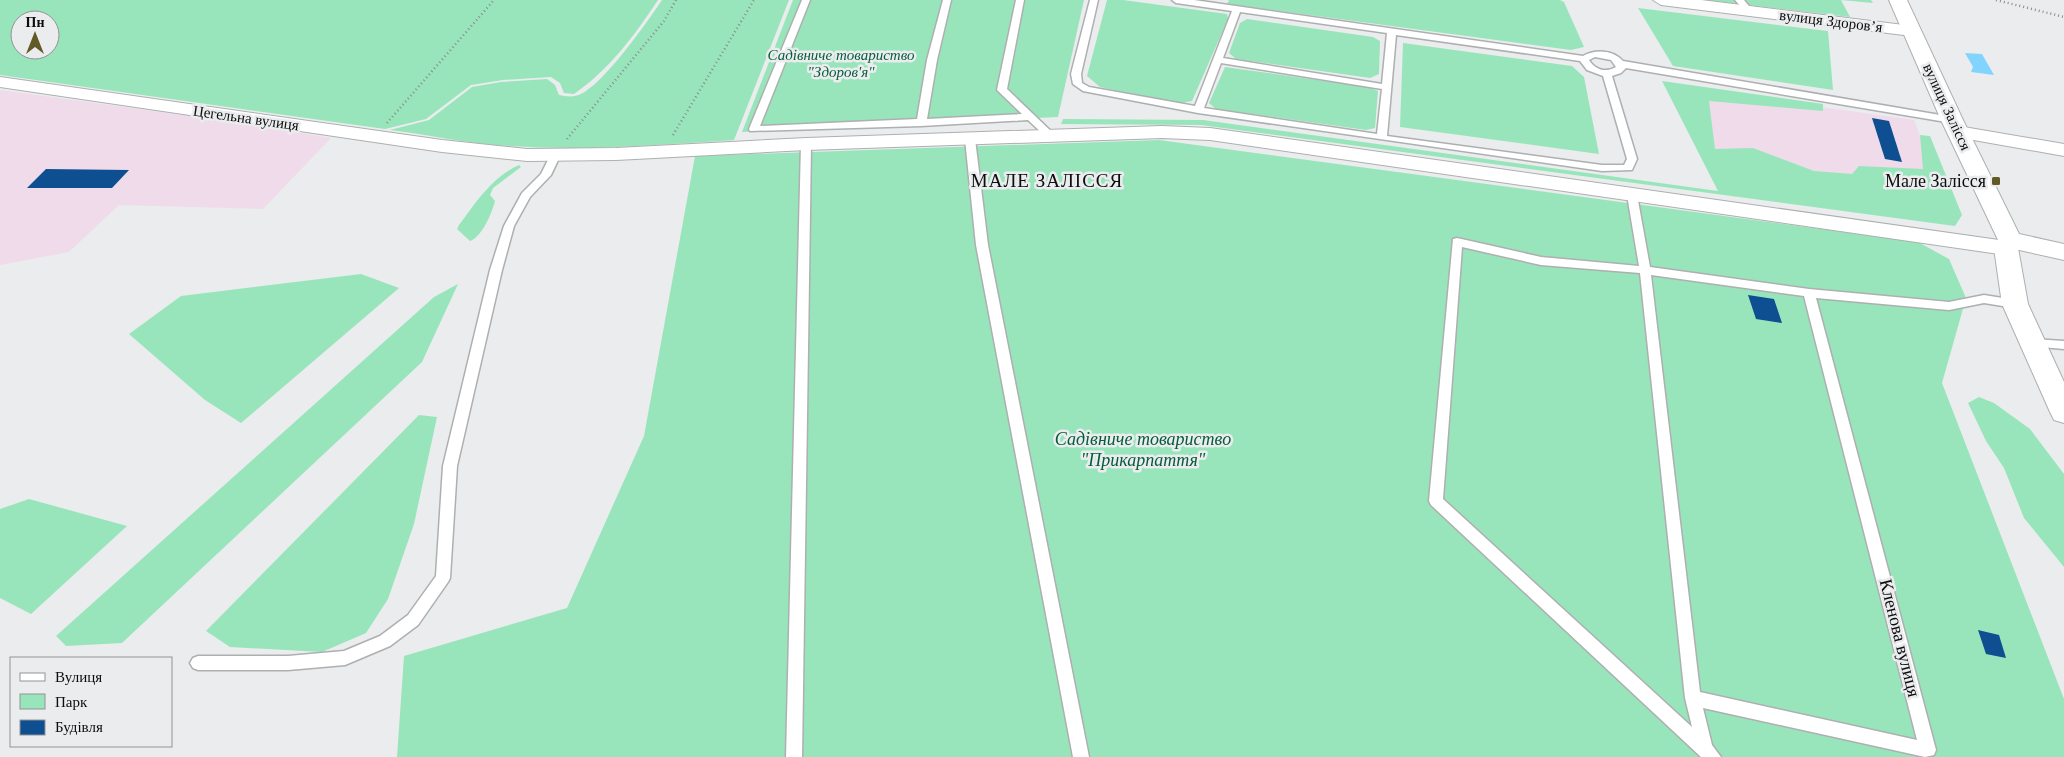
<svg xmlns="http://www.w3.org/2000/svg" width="2064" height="757" viewBox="0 0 2064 757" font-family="'Times New Roman',serif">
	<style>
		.industrial { fill: #f0dbea }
		.green { fill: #98e5bb; fill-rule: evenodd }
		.water { fill: #82d4ff }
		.building { fill: #0d4f91 }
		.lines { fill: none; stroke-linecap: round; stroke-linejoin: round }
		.service-casing { stroke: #adafb0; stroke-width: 3 }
		.minor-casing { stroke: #adafb0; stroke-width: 2 }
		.tertiary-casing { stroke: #adafb0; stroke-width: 2 }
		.secondary-casing { stroke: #adafb0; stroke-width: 2 }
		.path { stroke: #8a8b8c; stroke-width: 2.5; stroke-dasharray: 1 3; stroke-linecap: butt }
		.service { fill: #fff; fill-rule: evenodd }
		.minor { fill: #fff; fill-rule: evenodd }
		.tertiary { fill: #fff; fill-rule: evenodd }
		.secondary { fill: #fff; fill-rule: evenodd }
		.poi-dot { fill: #625a26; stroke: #ebecee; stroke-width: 2 }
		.labels { text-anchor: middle; stroke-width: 5; stroke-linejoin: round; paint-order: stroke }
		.far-street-label { font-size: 15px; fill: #0d0d0e; stroke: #ebecee }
		.far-park-label { font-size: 15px; font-style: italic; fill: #055c3b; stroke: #ebecee }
		.poi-label { font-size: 18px; fill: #0d0d0e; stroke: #ebecee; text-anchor: end }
		.park-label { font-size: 18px; font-style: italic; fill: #055c3b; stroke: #ebecee }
		.street-label { font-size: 18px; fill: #0d0d0e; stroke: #ebecee }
		.neighbourhood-label { font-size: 19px; letter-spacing: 1px; fill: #0d0d0e; stroke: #ebecee }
	</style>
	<rect width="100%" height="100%" fill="#ebecee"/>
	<g class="industrial">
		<polygon points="1677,87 1914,120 1954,223 1722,191"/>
		<polygon points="0,90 212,119 331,138 263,209 119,205 69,252 0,265"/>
	</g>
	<g class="green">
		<path d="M0 0H658C635 35 609 70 574 94L564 93 560 83 551 77 503 80 471 85 426 119 385 129 0 75ZM20 20H50V50H20Z"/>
		<path d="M662 0H789L734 140C659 145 585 151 510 146 470 144 430 135 390 130L429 120 472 87 501 82 547 79 555 85 559 95C564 96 570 97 575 96 598 93 648 21 662 0Z"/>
		<polygon points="793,0 1084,0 1058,117 742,132"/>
		<polygon points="1107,0 1123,0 1227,14 1228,19 1192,101 1176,104 1100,87 1087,76"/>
		<polygon points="1229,0 1560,0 1564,2 1584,47 1571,50 1227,4"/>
		<polygon points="1705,0 1871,0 1873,3 1841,0 1850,17"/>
		<polygon points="1638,8 1828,31 1833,90 1673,66"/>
		<polygon points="1247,19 1373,37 1380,41 1379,74 1370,78 1236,59 1229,53 1240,23"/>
		<polygon points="1403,43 1572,66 1584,77 1599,154 1400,127"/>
		<polygon points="1225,67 1367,87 1378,91 1375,128 1366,130 1216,109 1209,103"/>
		<polygon points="1662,81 1823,104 1823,111 1709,101 1715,149 1753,148 1814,171 1852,174 1859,166 1923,169 1920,135 1930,136 1962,215 1955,226 1201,125 1061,124 1063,119 1203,120 1718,191"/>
		<polygon points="1159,140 1918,242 1949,259 1966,298 1942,383 2064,699 2064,757 397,757 404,656 567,608 644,436 695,156"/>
		<path d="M519 165 521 167 493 188 490 195 495 201C492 213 482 237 470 241L457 229 459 225C476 202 492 177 519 165Z"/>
		<polygon points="361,274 399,288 241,423 205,400 129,334 181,296"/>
		<polygon points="458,284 422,362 122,643 66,646 56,636 434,297"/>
		<polygon points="1979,397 1994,403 2030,429 2064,474 2064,567 2024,518 2004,468 1986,441 1968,403"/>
		<polygon points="419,415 437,417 414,524 388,599 366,633 322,652 230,647 206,631"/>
		<polygon points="29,499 127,526 31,614 0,598 0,509"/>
	</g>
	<polygon class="water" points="1965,53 1982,54 1994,75 1971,72 1973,67"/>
	<g class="building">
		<polygon points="1872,118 1889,121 1902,162 1885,159"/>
		<polygon points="46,169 129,170 112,188 27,188"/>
		<polygon points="1748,295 1774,299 1782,323 1756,319"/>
		<polygon points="1978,630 1999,635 2006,658 1986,654"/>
	</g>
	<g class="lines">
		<defs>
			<g id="service">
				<polygon points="802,0 810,0 760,126 917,119 927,60 943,0 951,0 937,60 927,119 1022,114 997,90 1016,0 1024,0 1007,89 1055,135 1054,137 1046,137 1028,120 921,126 750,131 749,129"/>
				<path d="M1090 0H1098L1081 74 1082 83 1089 87 1195 106 1232 11 1176 3 1172 0H1194L1583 56C1595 49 1613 50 1623 61L1952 117 1957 120 1952 123 1626 68 1621 73 1612 76 1637 159 1632 170 1602 171 1198 113 1083 91 1073 84 1071 74ZM1240 12 1387 33 1382 84 1223 58ZM1396 35 1580 61 1587 70 1603 76 1627 159 1624 165H1602L1387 136ZM1595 57 1611 60 1616 67C1606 73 1595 70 1589 60ZM1221 63 1382 89 1377 134 1204 108Z"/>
				<polygon points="1735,0 1744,0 1753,11 1746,13"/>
				<polygon points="970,136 975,139 988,245 1089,757 1073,757 976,245 965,139"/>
				<polygon points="806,141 811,144 802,757 786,757 801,144"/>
				<polygon points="555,153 560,156 551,175 530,197 514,226 502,270 457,466 450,578 448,582 418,625 390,646 345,665 288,670 198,670 193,668 190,663 193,658 198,656 288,656 344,651 380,636 408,615 436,576 443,466 490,270 504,226 522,193 541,174 550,156"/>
				<path d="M1632 192 1637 195 1650 267 1809 289 1949 302 1984 295 2015 300 2021 304 2015 308 1984 303 1949 310 1816 298 1936 750 1934 755 1925 757 1703 708 1712 745 1721 757H1701L1431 505 1429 501 1453 239 1457 238 1541 257 1639 266 1627 195ZM1462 247 1541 265 1640 273 1685 698 1692 727 1443 499ZM1651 275 1804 296 1917 740 1700 692Z"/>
				<polygon points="2033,339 2064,341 2064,349 2029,346 2027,343 2029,340"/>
			</g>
			<g id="minor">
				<polygon points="1653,0 1701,0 1912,26 1918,27 1920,31 1918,35 1912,36 1661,5"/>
				<polygon points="0,77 442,140 527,149 616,148 806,138 1162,126 1210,128 2006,241 2013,243 2017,248 2013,253 2006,255 1210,140 1162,138 806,150 616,160 527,161 442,152 0,87"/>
				<polygon points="1958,126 2064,144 2064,156 1951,136 1949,132 1951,128"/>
			</g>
			<polygon id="tertiary" points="2010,232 2064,244 2064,260 2001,246 1998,240 2001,234"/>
			<polygon id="secondary" points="1889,0 1907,0 1963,120 2022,240 2018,248 2028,304 2064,382 2064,423 2054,420 2050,412 2002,304 1994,248 1998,240 1941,120"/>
		</defs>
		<use href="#service" class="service-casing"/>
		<use href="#minor" class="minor-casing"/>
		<use href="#tertiary" class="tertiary-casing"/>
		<use href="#secondary" class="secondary-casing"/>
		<g class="path">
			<polyline points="1996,0 2064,17"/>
			<polyline points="387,123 494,0"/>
			<polyline points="673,135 754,0"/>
			<polyline points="567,139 664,21 676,0"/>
		</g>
		<use href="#service" class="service"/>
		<use href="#minor" class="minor"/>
		<use href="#tertiary" class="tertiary"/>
		<use href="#secondary" class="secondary"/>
	</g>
	<rect class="poi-dot" x="1991" y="176" width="10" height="10" rx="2.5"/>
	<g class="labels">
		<g class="far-street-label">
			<text transform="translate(1831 21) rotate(7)" y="5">вулиця Здоровʼя</text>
			<text transform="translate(1947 107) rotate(65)" y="5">вулиця Залісся</text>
			<text transform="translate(246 118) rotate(8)" y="5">Цегельна вулиця</text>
		</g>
		<g class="far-park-label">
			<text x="841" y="60">Садівниче товариство<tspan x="841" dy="17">"Здоров'я"</tspan></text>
		</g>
		<g class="poi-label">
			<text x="1986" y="187">Мале Залісся</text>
		</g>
		<g class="park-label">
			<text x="1143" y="445">Садівниче товариство<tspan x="1143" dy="21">"Прикарпаття"</tspan></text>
		</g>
		<g class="street-label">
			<text transform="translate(1900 638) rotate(76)" y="6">Кленова вулиця</text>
		</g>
		<g class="neighbourhood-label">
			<text x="1047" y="187">МАЛЕ ЗАЛІССЯ</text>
		</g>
	</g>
	<rect x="10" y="657" width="162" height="90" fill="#ebecee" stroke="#929394"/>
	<rect x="20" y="673" width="25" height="8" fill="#ffffff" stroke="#929394"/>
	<text x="55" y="682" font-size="15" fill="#0d0d0e">Вулиця</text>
	<rect x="20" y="694" width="25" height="15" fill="#98e5bb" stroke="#929394"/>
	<text x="55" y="707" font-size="15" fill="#0d0d0e">Парк</text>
	<rect x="20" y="720" width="25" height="15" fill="#0d4f91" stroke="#929394"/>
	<text x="55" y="732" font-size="15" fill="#0d0d0e">Будівля</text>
	<g transform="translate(35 35)"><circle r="24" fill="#ebecee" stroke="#929394"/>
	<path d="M0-4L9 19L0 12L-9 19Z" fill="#625a26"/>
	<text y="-8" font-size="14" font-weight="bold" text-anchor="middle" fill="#0d0d0e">Пн</text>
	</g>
</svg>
